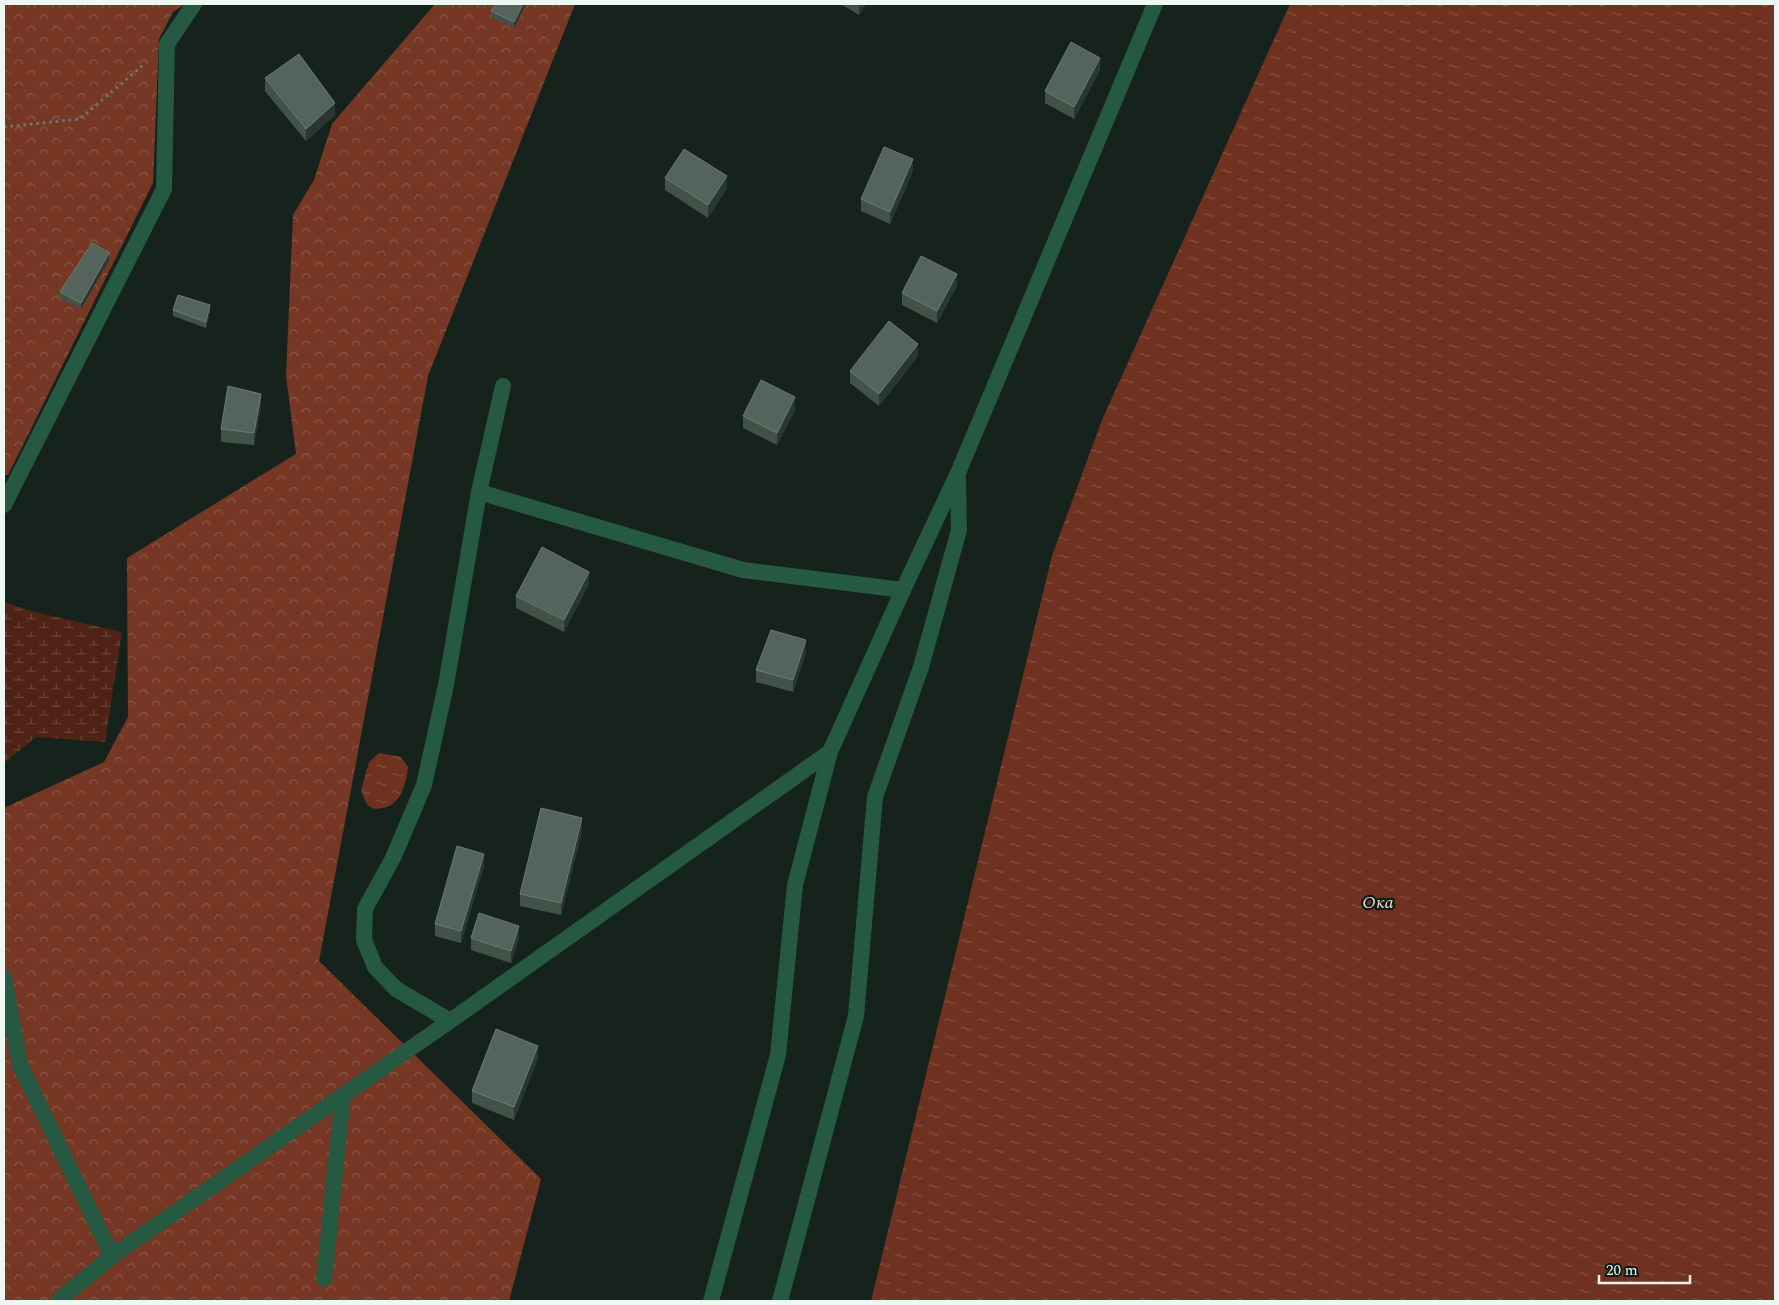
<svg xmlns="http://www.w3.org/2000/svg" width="1779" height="1305" viewBox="0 0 1779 1305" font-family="Spectral,serif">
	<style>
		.forest { fill: url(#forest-crowns) }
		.wetland { fill: url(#wetland-marsh) }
		.water { fill: url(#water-ripples) }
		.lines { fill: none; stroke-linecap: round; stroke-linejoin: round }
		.path { stroke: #6c7871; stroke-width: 3; stroke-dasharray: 2.5 4; stroke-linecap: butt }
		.service { stroke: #265941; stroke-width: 16 }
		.wall { fill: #425249 }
		.shaded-wall { fill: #28372f }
		.building { fill: #54635b; stroke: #6c7b73 }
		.labels { text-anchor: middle; stroke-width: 4.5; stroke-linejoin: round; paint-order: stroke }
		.water-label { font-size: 18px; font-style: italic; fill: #f1dcd6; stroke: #0c1a13 }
	</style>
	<defs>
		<pattern id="forest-crowns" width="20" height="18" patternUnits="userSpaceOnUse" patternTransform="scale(1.25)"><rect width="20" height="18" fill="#763825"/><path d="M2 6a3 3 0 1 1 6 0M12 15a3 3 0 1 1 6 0" fill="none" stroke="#8a5645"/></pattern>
		<pattern id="wetland-marsh" width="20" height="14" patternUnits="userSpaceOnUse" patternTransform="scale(1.25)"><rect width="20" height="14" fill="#4f2316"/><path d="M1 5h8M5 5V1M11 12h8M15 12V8" fill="none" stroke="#694438"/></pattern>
		<pattern id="water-ripples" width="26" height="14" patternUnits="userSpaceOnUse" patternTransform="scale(1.25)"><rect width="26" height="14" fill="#703220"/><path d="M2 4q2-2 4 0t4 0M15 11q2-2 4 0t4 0" fill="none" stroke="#855041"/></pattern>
	</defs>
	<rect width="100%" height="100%" fill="#15231c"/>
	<g class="forest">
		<polygon points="4,4 185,4 173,12 159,39 153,183 8,475 4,475"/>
		<polygon points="435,4 575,4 428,376 319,961 541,1179 509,1301 4,1301 4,808 104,762 128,717 127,558 296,454 286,375 293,215 314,180 332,124"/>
	</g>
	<polygon class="wetland" points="4,602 31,611 122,632 105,742 36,737 4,763"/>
	<g class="water">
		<polygon points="1290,4 1775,4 1775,1301 871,1301 1052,556 1102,420"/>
		<path d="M379 753 401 757 408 767C406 783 401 805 383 808 378 809 372 810 368 805 365 802 363 795 361 790L369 762Z"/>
	</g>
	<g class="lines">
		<polyline class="path" points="4,127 80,119 142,66"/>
		<g class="service">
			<polyline points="479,492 743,570 903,590"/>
			<polyline points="4,505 164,189 167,44 194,4"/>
			<polyline points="4,978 20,1065 112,1256"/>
			<polyline points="450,1021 396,989 375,967 364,940 365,909 393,858 424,785 446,685 479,492 503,386"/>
			<polyline points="324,1279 343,1095"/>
			<polyline points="58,1301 112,1256 450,1021 830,752"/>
			<polyline points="711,1301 778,1055 795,885 830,752 903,590 958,473 1155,4"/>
			<polyline points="780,1301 856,1016 875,797 921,667 959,530 958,477"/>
		</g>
	</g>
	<g class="wall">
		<polygon points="496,4 526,4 514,28 491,17 491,11"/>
		<polygon points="841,4 866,4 859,15"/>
		<polygon points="1100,70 1074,119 1045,103 1045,91"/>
		<polygon points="265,78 335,115 306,141 265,91"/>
		<polygon points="913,171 890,224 861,211 861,199"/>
		<polygon points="665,178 727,188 708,218 665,190"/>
		<polygon points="109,260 81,309 60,298 60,292"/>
		<polygon points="957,286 937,323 902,305 902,293"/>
		<polygon points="173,310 210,311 206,328 173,316"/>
		<polygon points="918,356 879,406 850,383 850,371"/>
		<polygon points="261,406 254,445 221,442 221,429"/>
		<polygon points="795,410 777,445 743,428 743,416"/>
		<polygon points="589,584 564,632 516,608 516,596"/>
		<polygon points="806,652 793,692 756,682 756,670"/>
		<polygon points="582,831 561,915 520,906 520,894"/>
		<polygon points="484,866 461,943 435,936 435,924"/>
		<polygon points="471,938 519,938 511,963 471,950"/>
		<polygon points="538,1058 514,1120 472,1103 472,1091"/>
	</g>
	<g class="shaded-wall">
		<polygon points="523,4 526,4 514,28 514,22"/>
		<polygon points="859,4 866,4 859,15"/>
		<polygon points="1100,58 1100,70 1074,119 1074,107"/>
		<polygon points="335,103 335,115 306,141 306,129"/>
		<polygon points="913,159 913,171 890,224 890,212"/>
		<polygon points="727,176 727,188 708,218 708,205"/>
		<polygon points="109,253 109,260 81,309 81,303"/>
		<polygon points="957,274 957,286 937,323 937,311"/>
		<polygon points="210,305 210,311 206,328 206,322"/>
		<polygon points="918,344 918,356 879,406 879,394"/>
		<polygon points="261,394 261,406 254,445 254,433"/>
		<polygon points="795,397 795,410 777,445 777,433"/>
		<polygon points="589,572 589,584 564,632 564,620"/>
		<polygon points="806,640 806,652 793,692 793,680"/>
		<polygon points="582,818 582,831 561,915 561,903"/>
		<polygon points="484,854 484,866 461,943 461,931"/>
		<polygon points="519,926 519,938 511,963 511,951"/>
		<polygon points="538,1046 538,1058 514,1120 514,1107"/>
	</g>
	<g class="building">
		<polygon points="496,4 523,4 514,22 491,11"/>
		<polygon points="1071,42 1100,58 1074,107 1045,91"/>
		<polygon points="299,54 335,103 306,129 265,78"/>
		<polygon points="884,147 913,159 890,212 861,199"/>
		<polygon points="684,149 727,176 708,205 665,178"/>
		<polygon points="92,243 109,253 81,303 60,292"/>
		<polygon points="921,256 957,274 937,311 902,293"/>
		<polygon points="178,295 210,305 206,322 173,310"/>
		<polygon points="889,321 918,344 879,394 850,371"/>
		<polygon points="761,380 795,397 777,433 743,416"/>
		<polygon points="228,386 261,394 254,433 221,429"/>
		<polygon points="542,547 589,572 564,620 516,596"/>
		<polygon points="771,630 806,640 793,680 756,670"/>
		<polygon points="541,808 582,818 561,903 520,894"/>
		<polygon points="457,846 484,854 461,931 435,924"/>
		<polygon points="479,913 519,926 511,951 471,938"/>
		<polygon points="496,1029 538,1046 514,1107 472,1091"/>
	</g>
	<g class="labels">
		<g class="water-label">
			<text x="1378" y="908">Ока</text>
		</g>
	</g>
	<rect width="1779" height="1305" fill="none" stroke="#eef8f2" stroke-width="10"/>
	<path d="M1599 1275v8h91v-8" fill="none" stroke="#eef8f2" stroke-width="2.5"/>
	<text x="1606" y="1275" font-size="15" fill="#eef8f2" stroke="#0c1a13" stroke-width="4" paint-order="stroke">20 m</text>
</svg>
